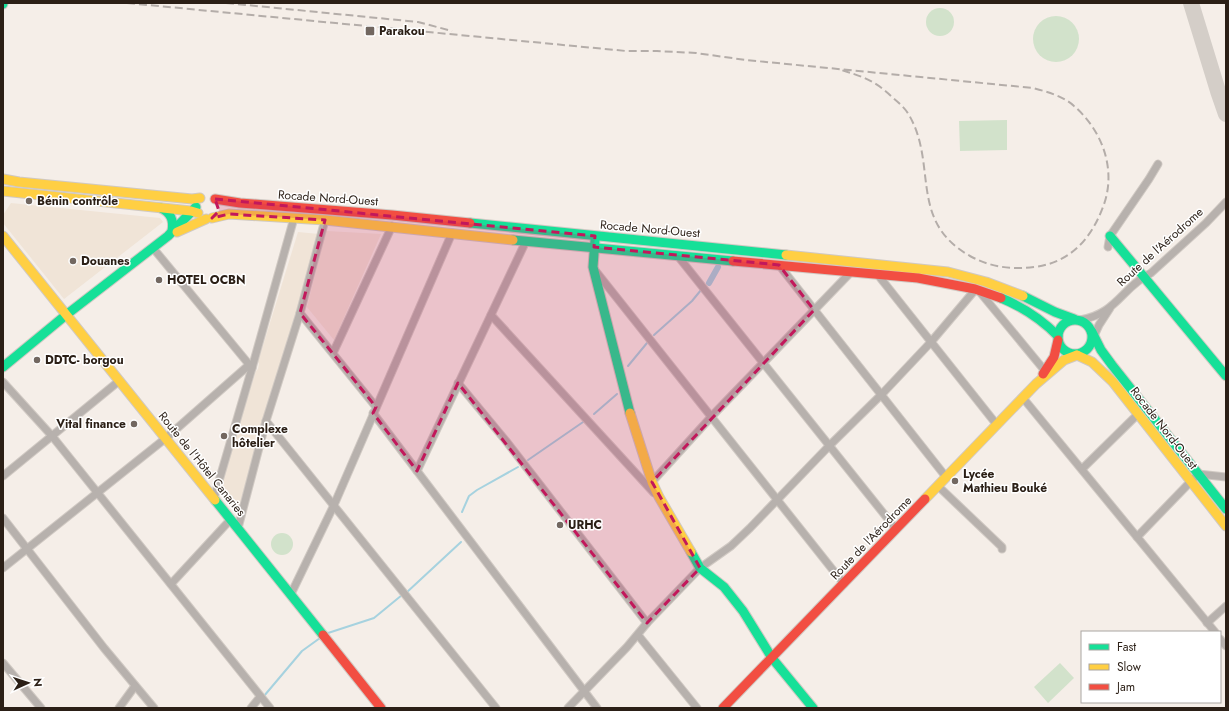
<svg xmlns="http://www.w3.org/2000/svg" width="1229" height="711" viewBox="0 0 1229 711" font-family="Jost,sans-serif">
	<style>
		.commercial { fill: #f0e4d7 }
		.park { fill: #d2e2cb }
		.lines { fill: none; stroke-linecap: round; stroke-linejoin: round }
		.stream { stroke: #a6d2df; stroke-width: 2 }
		.canal { stroke: #a6d2df; stroke-width: 6 }
		.taxiway { stroke: #d4cec8; stroke-width: 16 }
		.street-casing { stroke: #d0c9c3; stroke-width: 9 }
		.fast-casing { stroke: #d0c9c3; stroke-width: 11 }
		.slow-casing { stroke: #d0c9c3; stroke-width: 11 }
		.jam-casing { stroke: #d0c9c3; stroke-width: 11 }
		.street { stroke: #b7b1ad; stroke-width: 7 }
		.fast { stroke: #16e098; stroke-width: 9 }
		.slow { stroke: #ffcf43; stroke-width: 9 }
		.jam { stroke: #f24e42; stroke-width: 9 }
		.rail { stroke: #b4ada9; stroke-width: 2; stroke-dasharray: 8 4; stroke-linecap: butt }
		.marked { fill: #c2185b; fill-opacity: 0.2; stroke: #c2185b; stroke-width: 3; stroke-dasharray: 8 5; stroke-linejoin: round }
		.poi-dot { fill: #726760; stroke: #fff; stroke-width: 1.5 }
		.labels { text-anchor: middle; stroke-width: 3; stroke-linejoin: round; paint-order: stroke }
		.poi-label { font-size: 12px; font-weight: bold; fill: #2b1f16; stroke: #fff; text-anchor: start }
		.street-label { font-size: 12px; fill: #2b1f16; stroke: #fff }
	</style>
	<rect width="100%" height="100%" fill="#f5eee8"/>
	<g class="commercial">
		<polygon points="11,203 160,218 163,222 64,299 3,223 3,215"/>
		<polygon points="326,231 381,234 334,340 307,307"/>
		<polygon points="298,232 319,234 239,506 220,484 256,371 258,369 259,364 258,362"/>
	</g>
	<g class="park">
		<circle cx="940" cy="22" r="14"/>
		<circle cx="1056" cy="39" r="23"/>
		<polygon points="1007,120 1007,150 960,151 959,121"/>
		<circle cx="282" cy="544" r="11"/>
		<polygon points="1060,663 1074,678 1048,703 1034,687"/>
	</g>
	<g class="lines">
		<g class="stream">
			<polyline points="654,335 692,301 701,290"/>
			<polyline points="628,366 647,343"/>
			<polyline points="594,414 617,394"/>
			<polyline points="528,460 586,420"/>
			<polyline points="462,512 469,496 477,490 518,467"/>
			<polyline points="406,593 461,542"/>
			<polyline points="325,634 374,618 402,595"/>
			<polyline points="264,696 302,651 320,638"/>
		</g>
		<polyline class="canal" points="709,283 718,267"/>
		<polyline class="taxiway" points="1191,3 1218,91 1226,114"/>
		<defs>
			<g id="street">
				<polyline points="1108,247 1110,236 1149,179 1158,164"/>
				<polyline points="153,248 252,368"/>
				<polyline points="677,255 896,529"/>
				<polyline points="779,265 946,477"/>
				<polyline points="594,269 844,584"/>
				<polyline points="878,275 997,425"/>
				<polyline points="979,291 1045,371"/>
				<polyline points="300,313 376,407"/>
				<polyline points="491,315 654,493"/>
				<path d="M1080 320C1117 314 1122 287 1151 273L1206 223 1226 202"/>
				<polyline points="1093,338 1099,325 1110,308"/>
				<polyline points="333,353 392,226"/>
				<polyline points="3,382 52,436 270,708"/>
				<polyline points="458,383 506,441 647,623"/>
				<polyline points="1023,398 1215,632"/>
				<polyline points="373,413 597,708"/>
				<polyline points="266,421 496,708"/>
				<polyline points="1082,469 1138,414"/>
				<polyline points="417,471 526,241"/>
				<polyline points="3,476 119,381"/>
				<polyline points="652,482 711,417 850,273"/>
				<polyline points="938,486 1002,547 1002,549"/>
				<polyline points="214,498 252,368 294,218"/>
				<polyline points="3,518 104,648 154,708"/>
				<polyline points="238,528 266,421 300,313 325,220"/>
				<polyline points="1137,537 1198,474 1226,477"/>
				<polyline points="3,568 166,438 249,365"/>
				<polyline points="171,584 231,519"/>
				<polyline points="291,594 334,505 452,233"/>
				<polyline points="1207,623 1226,606"/>
				<polyline points="638,635 697,708"/>
				<polyline points="1220,639 1226,646"/>
				<polyline points="3,663 41,708"/>
				<polyline points="119,708 135,686"/>
				<polyline points="251,708 260,697"/>
				<polyline points="568,708 627,647 647,623 700,568 731,546 750,528 830,445 882,394 931,342 975,290"/>
			</g>
			<g id="fast">
				<polyline points="3,3 3,4"/>
				<path d="M161 208C171 213 174 220 172 231"/>
				<polyline points="470,223 786,255"/>
				<polyline points="1110,236 1226,376"/>
				<polyline points="513,240 733,261"/>
				<polyline points="595,240 593,267 630,413"/>
				<polyline points="1023,296 1055,312 1074,319"/>
				<path d="M1001 298C1023 307 1041 319 1058 336"/>
				<circle cx="1075" cy="337" r="17"/>
				<polyline points="1092,332 1101,350 1112,365 1226,509"/>
				<polyline points="3,367 66,315 168,236 196,207"/>
				<polyline points="215,500 323,635"/>
				<polyline points="691,552 700,568 724,587 743,611 772,658 813,708"/>
			</g>
			<g id="slow">
				<polyline points="3,179 19,182 192,199 200,198"/>
				<polyline points="3,191 191,211 198,213"/>
				<polyline points="212,218 229,214 325,220 513,240"/>
				<polyline points="177,232 206,219"/>
				<polyline points="3,236 215,500"/>
				<polyline points="786,255 948,272 986,282 1023,296"/>
				<polyline points="1077,355 1092,362 1113,382 1226,526"/>
				<polyline points="630,413 652,482 659,497 691,552"/>
				<polyline points="925,499 1036,384 1064,360 1077,355"/>
			</g>
			<g id="jam">
				<polyline points="215,199 240,203 392,215 470,223"/>
				<polyline points="733,261 918,278 975,289 1001,298"/>
				<polyline points="1043,374 1054,357 1058,340"/>
				<polyline points="323,635 381,708"/>
				<polyline points="723,708 925,499"/>
			</g>
		</defs>
		<use href="#street" class="street-casing"/>
		<use href="#fast" class="fast-casing"/>
		<use href="#slow" class="slow-casing"/>
		<use href="#jam" class="jam-casing"/>
		<use href="#street" class="street"/>
		<use href="#fast" class="fast"/>
		<use href="#slow" class="slow"/>
		<use href="#jam" class="jam"/>
		<g class="rail">
			<path d="M127 3 626 51H657L696 53 746 60 1033 88C1048 92 1063 96 1074 106 1103 131 1117 171 1103 207 1091 239 1070 263 1034 267 1012 270 990 267 970 256 908 221 938 165 909 115 905 108 899 103 893 98 875 80 861 76 838 69"/>
			<polyline points="226,3 418,22 452,31"/>
		</g>
	</g>
	<path class="marked" d="M215 199 595 236 594 247 779 265 814 310 652 482 700 568 647 623 458 383 417 471 373 413 376 407 300 313 325 220 229 214 212 218 219 211Z"/>
	<g class="poi-dot">
		<rect x="365" y="26" width="10" height="10" rx="2"/>
		<circle cx="29" cy="201" r="4"/>
		<circle cx="73" cy="261" r="4"/>
		<circle cx="159" cy="280" r="4"/>
		<circle cx="37" cy="360" r="4"/>
		<circle cx="134" cy="424" r="4"/>
		<circle cx="224" cy="436" r="4"/>
		<circle cx="955" cy="481" r="4"/>
		<circle cx="560" cy="525" r="4"/>
	</g>
	<g class="labels">
		<g class="poi-label">
			<text x="379" y="35">Parakou</text>
			<text x="37" y="205">Bénin contrôle</text>
			<text x="81" y="265">Douanes</text>
			<text x="167" y="284">HOTEL OCBN</text>
			<text x="45" y="364">DDTC- borgou</text>
			<text x="126" y="428" text-anchor="end">Vital finance</text>
			<text x="232" y="433">Complexe<tspan x="232" dy="14">hôtelier</tspan></text>
			<text x="963" y="478">Lycée<tspan x="963" dy="14">Mathieu Bouké</tspan></text>
			<text x="568" y="529">URHC</text>
		</g>
		<g class="street-label">
			<text transform="translate(328 198) rotate(4)" y="4">Rocade Nord-Ouest</text>
			<text transform="translate(650 229) rotate(5)" y="4">Rocade Nord-Ouest</text>
			<text transform="translate(1160 247) rotate(-42)" y="4">Route de l'Aérodrome</text>
			<text transform="translate(1164 428) rotate(52)" y="4">Rocade Nord-Ouest</text>
			<text transform="translate(202 464) rotate(51)" y="4">Route de l'Hôtel Canaries</text>
			<text transform="translate(871 538) rotate(-46)" y="4">Route de l'Aérodrome</text>
		</g>
	</g>
	<rect width="1229" height="711" fill="none" stroke="#2b1f16" stroke-width="8"/>
	<rect x="1081" y="631" width="140" height="72" fill="#ffffff" stroke="#aaa5a2"/>
	<rect x="1089" y="644" width="20" height="6" fill="#16e098" stroke="#aaa5a2"/>
	<text x="1117" y="651" font-size="12" fill="#2b1f16">Fast</text>
	<rect x="1089" y="664" width="20" height="6" fill="#ffcf43" stroke="#aaa5a2"/>
	<text x="1117" y="671" font-size="12" fill="#2b1f16">Slow</text>
	<rect x="1089" y="684" width="20" height="6" fill="#f24e42" stroke="#aaa5a2"/>
	<text x="1117" y="691" font-size="12" fill="#2b1f16">Jam</text>
	<g transform="translate(28 683) rotate(87)" stroke="#ffffff" stroke-width="3" paint-order="stroke">
	<path d="M0-3L7 15L0 10L-7 15Z" fill="#2b1f16"/>
	<text y="-6" font-size="11" font-weight="bold" text-anchor="middle" fill="#2b1f16">N</text>
	</g>
</svg>
